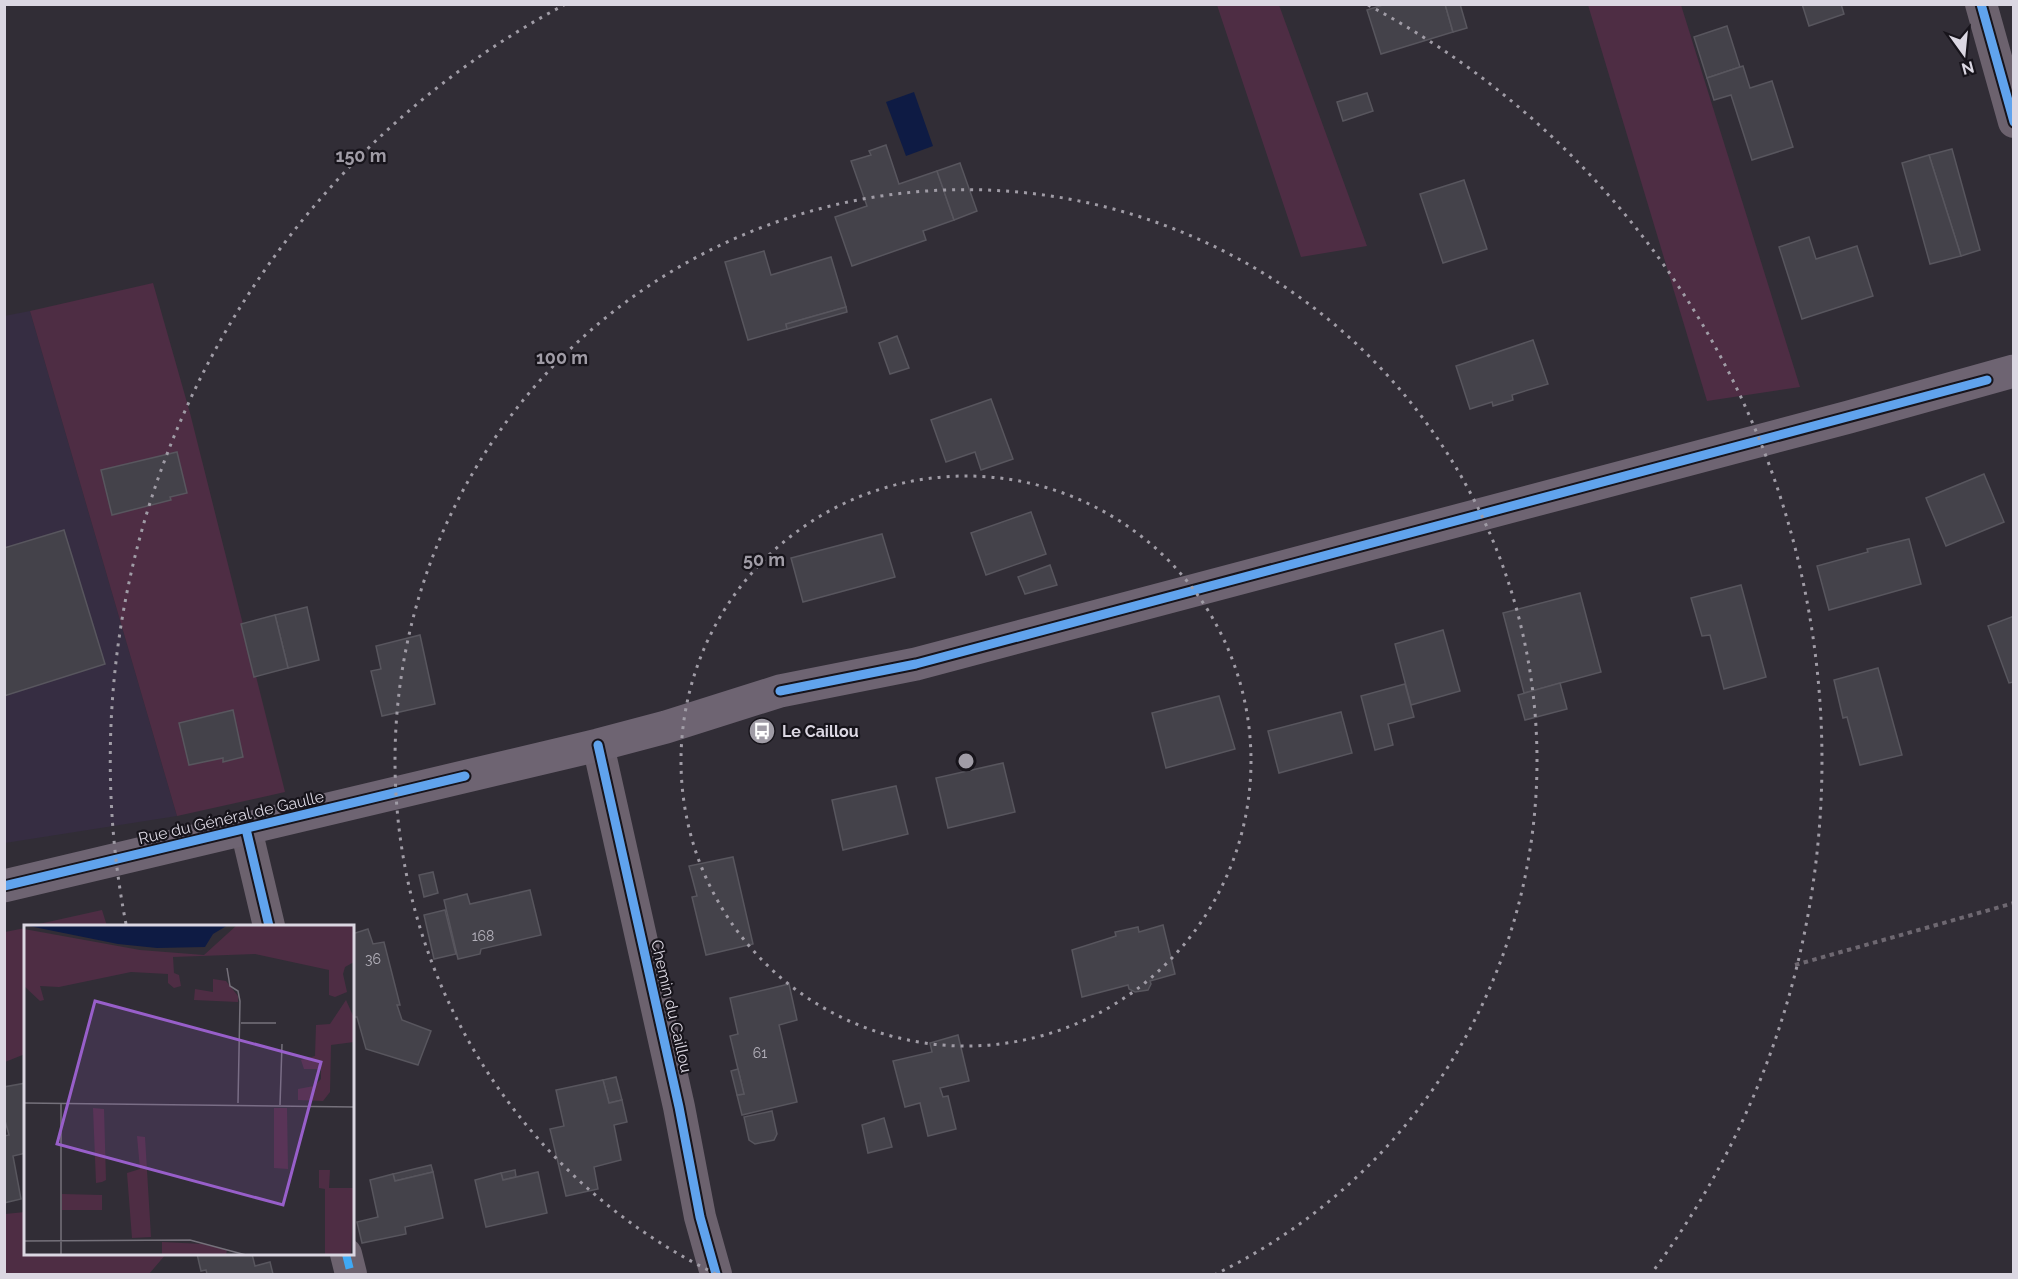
<svg xmlns="http://www.w3.org/2000/svg" width="2018" height="1279" viewBox="0 0 2018 1279" font-family="Raleway,sans-serif">
	<style>
		.built { fill: #362d42 }
		.green { fill: #4e2d44 }
		.water { fill: #0e1b44 }
		.building { fill: #44424a; stroke: #58565e; stroke-width: 1.5 }
		.lines { fill: none; stroke-linecap: round; stroke-linejoin: round }
		.path { stroke: #6e6871; stroke-width: 4; stroke-dasharray: 4.5 4.5; stroke-linecap: butt }
		.minor { stroke: #6c626e; stroke-width: 32 }
		.secondary { stroke: #6e6472; stroke-width: 33 }
		.quiet { stroke: #3fa9f5; stroke-width: 8; stroke-dasharray: 15 8; stroke-linecap: butt }
		.cycleway-casing { stroke: #17141b; stroke-width: 13 }
		.cycleway { stroke: #60a3ed; stroke-width: 9 }
		.ring { fill: none; stroke: #a09ca6; stroke-width: 3; stroke-dasharray: 3 6 }
		.labels { text-anchor: middle; stroke-width: 4.5; stroke-linejoin: round; paint-order: stroke }
		.number-label { font-size: 14px; fill: #b5b2bc }
		.poi-label { font-size: 16px; font-weight: bold; fill: #dbd7e2; stroke: #17141b; text-anchor: start }
		.street-label { font-size: 16px; fill: #dbd7e2; stroke: #17141b }
		.inset-road { fill: none; stroke: #75717b; stroke-width: 1.5 }
		.view { fill: #985fca; fill-opacity: 0.15; stroke: #985fca; stroke-width: 3 }
		.inset-edge { fill: none; stroke: #dbd7e2; stroke-width: 3 }
		.centre { fill: #a09ca6; stroke: #17141b; stroke-width: 3 }
		.ring-label { font-size: 18px; text-anchor: middle; font-weight: bold; fill: #a09ca6; stroke: #17141b; stroke-width: 4.5; stroke-linejoin: round; paint-order: stroke }
	</style>
	<rect width="100%" height="100%" fill="#312d36"/>
	<polygon class="built" points="30,311 177,816 5,843 4,316"/>
	<g class="green">
		<polygon points="1217,5 1279,5 1367,246 1301,257"/>
		<polygon points="1588,5 1681,5 1800,387 1707,401"/>
		<polygon points="153,283 190,413 285,792 177,816 30,311"/>
		<polygon points="102,910 107,926 30,926"/>
		<polygon points="25,928 25,1054 5,1062 5,932"/>
		<polygon points="25,1212 26,1254 166,1254 149,1274 5,1274 5,1214"/>
	</g>
	<polygon class="water" points="914,92 933,146 906,156 886,102"/>
	<g class="building">
		<polygon points="1386,4 1445,4 1453,32 1381,54 1367,10"/>
		<polygon points="1445,4 1460,4 1467,28 1453,32"/>
		<polygon points="1802,4 1841,4 1844,14 1809,26"/>
		<polygon points="1727,26 1740,67 1707,78 1694,37"/>
		<polygon points="1743,66 1750,88 1772,81 1793,147 1752,160 1731,95 1714,100 1707,78"/>
		<polygon points="1367,93 1373,111 1343,121 1337,102"/>
		<polygon points="886,145 899,184 937,171 954,220 923,231 926,240 852,266 835,217 867,206 851,161 871,155 869,151"/>
		<polygon points="1952,149 1980,250 1961,256 1929,155"/>
		<polygon points="1929,155 1961,256 1930,264 1902,163"/>
		<polygon points="960,163 977,211 954,220 937,171"/>
		<polygon points="1464,180 1487,249 1443,263 1420,194"/>
		<polygon points="1809,237 1816,259 1857,246 1873,296 1802,319 1779,247"/>
		<polygon points="764,251 771,275 831,257 846,307 786,324 787,329 748,340 725,262"/>
		<polygon points="846,307 847,312 787,329 786,324"/>
		<polygon points="897,336 909,368 890,374 879,343"/>
		<polygon points="1533,340 1548,384 1512,395 1513,400 1493,406 1492,402 1470,409 1456,366"/>
		<polygon points="991,399 1013,459 981,470 975,452 946,462 931,420"/>
		<polygon points="177,452 187,493 170,497 171,500 112,515 101,470"/>
		<polygon points="1984,474 2004,522 1946,546 1926,498"/>
		<polygon points="1031,512 1046,554 986,575 971,533"/>
		<polygon points="64,530 105,664 4,696 4,548"/>
		<polygon points="882,534 895,577 803,602 791,558"/>
		<polygon points="1909,539 1921,584 1829,610 1817,566 1868,552 1867,549"/>
		<polygon points="1050,565 1057,585 1025,594 1018,577"/>
		<polygon points="1741,585 1766,677 1724,689 1710,635 1702,636 1691,598"/>
		<polygon points="1580,593 1601,672 1524,693 1503,613"/>
		<polygon points="307,607 319,660 288,668 275,615"/>
		<polygon points="275,615 288,668 254,677 241,624"/>
		<polygon points="2014,616 2014,682 2009,683 1988,626"/>
		<polygon points="1443,630 1460,691 1411,705 1395,644"/>
		<polygon points="420,635 435,704 382,716 371,671 381,669 376,646"/>
		<polygon points="1878,668 1902,755 1860,765 1847,717 1843,718 1834,680"/>
		<polygon points="1560,683 1567,709 1525,720 1518,695"/>
		<polygon points="1405,684 1414,717 1388,724 1393,745 1375,750 1361,696"/>
		<polygon points="1219,696 1235,749 1166,768 1152,713"/>
		<polygon points="233,710 243,757 223,762 223,758 189,765 179,723"/>
		<polygon points="1341,712 1352,753 1279,773 1268,731"/>
		<polygon points="1003,763 1015,812 948,828 936,778"/>
		<polygon points="896,786 908,834 843,850 832,800"/>
		<polygon points="733,857 753,944 706,955 692,897 697,896 689,866"/>
		<polygon points="433,872 438,893 424,897 419,875"/>
		<polygon points="530,890 541,935 481,949 480,954 458,959 444,900 467,894 470,904"/>
		<polygon points="445,910 456,954 434,959 424,915"/>
		<polygon points="1163,925 1175,974 1150,981 1151,984 1148,990 1135,992 1129,989 1128,985 1082,997 1072,950 1116,936 1115,932 1138,927 1139,932"/>
		<polygon points="368,929 373,944 384,942 400,1005 397,1005 402,1020 431,1031 418,1065 366,1049 357,1017 353,1017 352,934"/>
		<polygon points="789,984 797,1020 779,1025 797,1102 742,1115 737,1095 744,1094 730,1036 738,1034 730,998"/>
		<polygon points="958,1035 969,1081 940,1088 943,1097 948,1096 956,1129 928,1136 920,1103 905,1107 893,1061 932,1052 930,1043"/>
		<polygon points="738,1069 744,1094 737,1095 731,1071"/>
		<polygon points="616,1077 622,1100 609,1103 603,1080"/>
		<polygon points="603,1080 609,1103 622,1100 627,1122 614,1125 621,1160 594,1167 598,1189 566,1196 550,1129 564,1126 556,1090"/>
		<polygon points="26,1083 26,1153 13,1156 21,1199 4,1203 4,1136 9,1135 4,1117 4,1087"/>
		<polygon points="772,1111 777,1134 774,1140 755,1144 749,1140 744,1117"/>
		<polygon points="884,1118 892,1147 868,1153 862,1125"/>
		<polygon points="431,1165 433,1172 395,1181 393,1174"/>
		<polygon points="515,1170 516,1177 503,1180 501,1173"/>
		<polygon points="433,1172 443,1218 405,1227 406,1234 362,1243 357,1222 378,1217 370,1180 393,1174 395,1181"/>
		<polygon points="538,1172 547,1213 486,1227 475,1180 501,1173 503,1180"/>
		<polygon points="197,1254 252,1254 255,1266 270,1262 273,1274 207,1274 206,1270 201,1271"/>
	</g>
	<g class="lines">
		<polyline class="path" points="1795,965 2014,903"/>
		<g class="minor">
			<polyline points="1981,4 2014,122"/>
			<polyline points="598,745 679,1107 700,1217 716,1274"/>
			<polyline points="246,829 269,926"/>
			<polyline points="346,1254 351,1274"/>
		</g>
		<polyline class="secondary" points="4,886 598,745 666,727 780,691 916,664 1849,417 2014,371"/>
		<polyline class="quiet" points="346,1254 351,1274"/>
		<defs>
			<g id="cycleway">
				<polyline points="1981,4 2014,122"/>
				<polyline points="780,691 916,664 1987,380"/>
				<polyline points="598,745 679,1107 700,1217 716,1274"/>
				<polyline points="246,829 269,926"/>
				<polyline points="4,886 465,776"/>
			</g>
		</defs>
		<use href="#cycleway" class="cycleway-casing"/>
		<use href="#cycleway" class="cycleway"/>
	</g>
	<g class="ring">
		<circle cx="966" cy="761" r="285"/>
		<path d="M716 1274A571 571 0 1 1 1216 1274"/>
		<path d="M126 924A856 856 0 0 1 564 5M1368 5A856 856 0 0 1 1654 1270"/>
	</g>
	<defs>
		<symbol id="bus-disc" viewBox="-11 -11 22 22"><circle r="9.5" fill="#a09ca6" stroke="#17141b"/><path d="M-5-6H5V4H4V6H2V4H-2V6H-4V4H-5ZM-3.5-4V0h7V-4ZM-3.5 1.2v1.5H-2V1.2ZM2 1.2v1.5H3.5V1.2Z" fill="#fff"/></symbol>
	</defs>
	<g fill-rule="evenodd">
		<use href="#bus-disc" x="747" y="716" width="30" height="30"/>
	</g>
	<g class="labels">
		<g class="number-label">
			<text x="483" y="941">168</text>
			<text x="373" y="964">36</text>
			<text x="760" y="1058">61</text>
		</g>
		<g class="poi-label">
			<text x="782" y="737">Le Caillou</text>
		</g>
		<g class="street-label">
			<text transform="translate(231 817) rotate(-13)" y="6">Rue du Général de Gaulle</text>
			<text transform="translate(672 1006) rotate(77)" y="6">Chemin du Caillou</text>
		</g>
	</g>
	<g transform="translate(24 925)">
		<rect width="330" height="330" fill="#312d36"/>
		<path d="M213 0H330V37L321 42 319 49 323 67 311 72 305 70V45L231 29 149 32 150 48 155 50 157 61 150 63 144 58V49L107 47 35 62 16 61 20 75 16 76 0 61V4L116 25 180 30ZM189 54 202 56 214 71V77L170 75 171 64 189 67ZM322 75 330 93V117L307 120 306 167 299 176 274 175V164L290 161 297 154V144H280L277 135 291 131 292 100 306 99ZM69 183 80 184 82 255 78 257 72 258ZM250 183H263L264 244 250 243ZM113 211 121 212 127 312 108 313 103 248 116 244ZM295 245H306L305 263H330L327 330H301V264L295 263ZM38 269 78 270V285H38ZM138 317 179 319 203 325 202 330H138Z" fill="#4e2d44"/>
		<path d="M0 0H204L189 9 181 22 133 23 94 19Z" fill="#0e1b44"/>
		<path class="inset-road" d="M203 43 206 61 214 66 216 76 214 178M217 98H252M0 178 330 182M37 178V330M256 180 258 119M0 316 166 315 222 330"/>
		<path class="view" d="M71 76 297 137 259 280 33 219Z"/>
		<rect width="330" height="330" class="inset-edge"/>
	</g>
	<circle cx="966" cy="761" r="9" class="centre"/>
	<g class="ring-label">
		<text x="361" y="162">150 m</text>
		<text x="562" y="364">100 m</text>
		<text x="764" y="566">50 m</text>
	</g>
	<rect width="2018" height="1279" fill="none" stroke="#dbd7e2" stroke-width="12"/>
	<g transform="translate(1964 54) rotate(165)" stroke="#17141b" stroke-width="4.5" paint-order="stroke">
	<path d="M0-4.5L10 22L0 15L-10 22Z" fill="#dbd7e2"/>
	<text y="-9" font-size="16" font-weight="bold" text-anchor="middle" fill="#dbd7e2">N</text>
	</g>
</svg>
